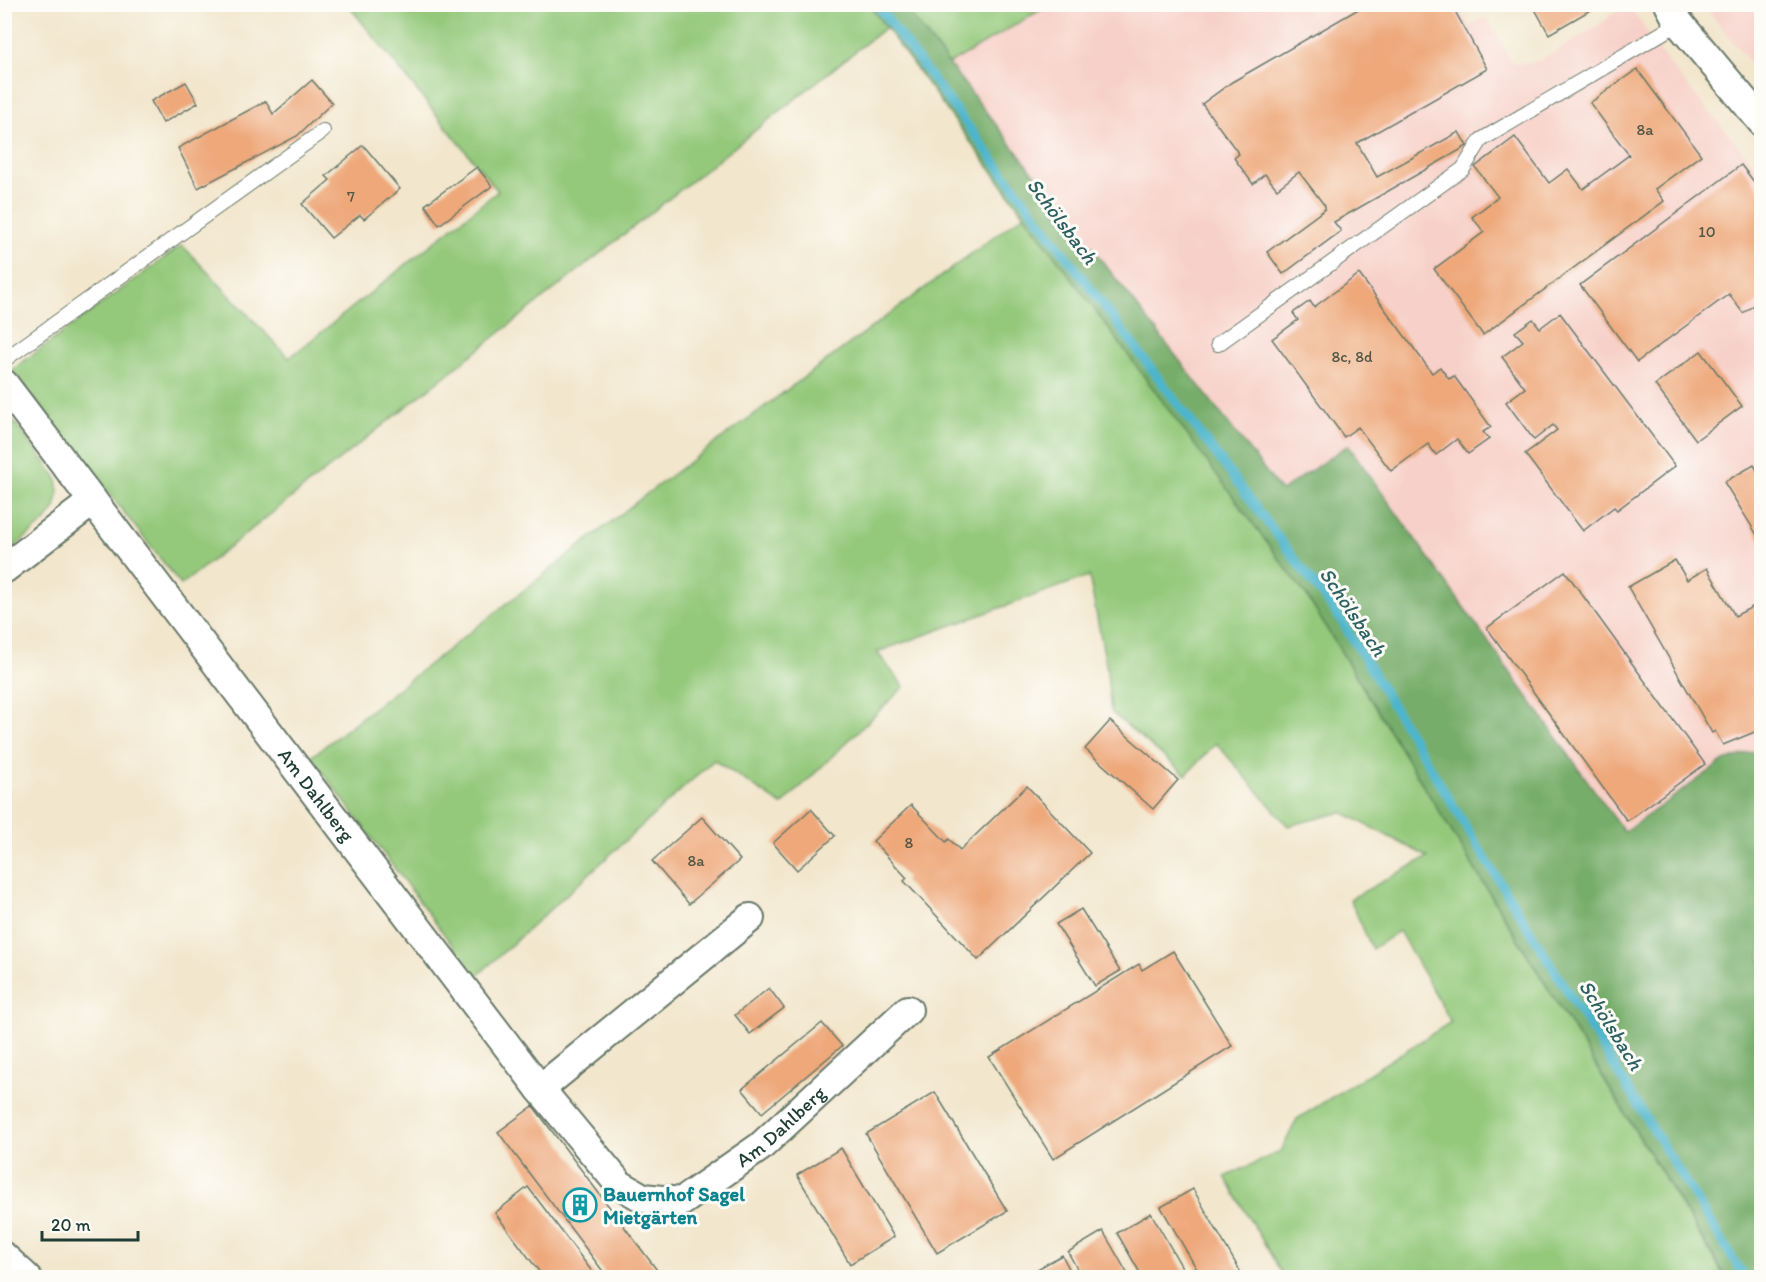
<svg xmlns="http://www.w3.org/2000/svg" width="1766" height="1282" viewBox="0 0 1766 1282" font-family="Itim,sans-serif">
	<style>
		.built { fill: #f7d1c9 }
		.green { fill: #94c97b; stroke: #5a8358; stroke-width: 1.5 }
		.forest { fill: #77ad6b; stroke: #4b7550; stroke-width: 1.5 }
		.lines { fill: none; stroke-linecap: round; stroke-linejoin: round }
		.stream { stroke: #4eb5cc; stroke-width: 9 }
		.building { fill: #eea87a }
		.service-casing { stroke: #697869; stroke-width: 16 }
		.minor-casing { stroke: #697869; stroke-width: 32 }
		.service { stroke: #fff; stroke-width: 14 }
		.minor { stroke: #fff; stroke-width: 28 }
		.labels { text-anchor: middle; stroke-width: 6; stroke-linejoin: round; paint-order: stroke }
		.number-label { font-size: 16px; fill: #535846 }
		.street-label { font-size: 20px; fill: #1f3d34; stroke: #fdfcf7 }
		.culture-label { font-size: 20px; font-weight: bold; fill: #0d838f; stroke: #fdfcf7; text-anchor: start }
		.water-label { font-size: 21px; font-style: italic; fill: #2d6162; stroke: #fdfcf7 }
	</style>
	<rect width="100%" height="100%" fill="#fdfcf7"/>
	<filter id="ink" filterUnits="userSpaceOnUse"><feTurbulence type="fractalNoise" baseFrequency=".0167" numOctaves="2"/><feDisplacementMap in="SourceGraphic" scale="12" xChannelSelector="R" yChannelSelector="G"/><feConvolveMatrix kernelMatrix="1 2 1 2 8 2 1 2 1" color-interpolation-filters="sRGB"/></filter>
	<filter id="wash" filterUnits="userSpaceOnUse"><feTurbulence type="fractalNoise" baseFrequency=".008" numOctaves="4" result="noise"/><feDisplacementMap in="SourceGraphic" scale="24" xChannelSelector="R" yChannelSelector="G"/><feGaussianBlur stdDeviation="1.35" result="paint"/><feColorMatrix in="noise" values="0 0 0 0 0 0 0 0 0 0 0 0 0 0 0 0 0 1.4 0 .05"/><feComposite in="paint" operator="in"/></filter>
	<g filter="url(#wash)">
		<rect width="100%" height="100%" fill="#f2e6cc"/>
		<g class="built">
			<polygon points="1049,5 1456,5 1469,26 1486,16 1510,59 1515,64 1539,61 1604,22 1621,5 1629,5 1666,60 1761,173 1761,749 1724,761 1624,833 1348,445 1281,491 949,64"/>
			<polygon points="1704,5 1761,5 1761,75 1732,41"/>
		</g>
		<g class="green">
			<polygon points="869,4 886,27 181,585 12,370 182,245 289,358 498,191 348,5"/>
			<polygon points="903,5 1049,5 949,64"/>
			<polygon points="1025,214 1308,598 1725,1277 1284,1277 1225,1177 1281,1151 1297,1119 1451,1022 1399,931 1372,949 1350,899 1428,857 1342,812 1288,826 1216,743 1186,775 1111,712 1106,664 1089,576 877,652 904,687 782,805 714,760 476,977 311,757 649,492"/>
			<polygon points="5,410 57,478 59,492 55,508 45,522 5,554"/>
		</g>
		<polygon class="forest" points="869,5 903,5 1281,491 1348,445 1624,832 1724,761 1761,749 1761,1277 1726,1277 1308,598"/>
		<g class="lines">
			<polyline class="stream" points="876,4 1341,620 1485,858 1745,1278"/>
		</g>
		<g id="blocks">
			<g class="building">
				<polygon points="1367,4 1451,4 1487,69 1357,143 1377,177 1459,132 1467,146 1334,222 1341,231 1283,274 1267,252 1325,209 1325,206 1299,172 1277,189 1265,174 1253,184 1234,158 1239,154 1202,104 1232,82"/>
				<polygon points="1532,4 1601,4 1549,34"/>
				<polygon points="1637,69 1701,155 1655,189 1664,201 1483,335 1434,269 1484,232 1472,217 1498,197 1475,167 1515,137 1549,183 1568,169 1583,189 1629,155 1590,103"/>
				<polygon points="312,80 332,103 297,136 198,188 178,148 266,101 273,114"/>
				<polygon points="186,82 198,103 163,123 151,101"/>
				<polygon points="363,145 400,189 364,219 360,215 331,238 302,204 330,180 326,176"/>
				<polygon points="1741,165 1762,192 1762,299 1743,313 1729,294 1637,362 1580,285"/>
				<polygon points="477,167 492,186 439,225 425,205"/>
				<polygon points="1359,274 1432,373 1440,367 1449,379 1454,376 1491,427 1483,432 1489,439 1468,454 1457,439 1436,455 1428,444 1391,471 1358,427 1344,437 1272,339 1298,320 1293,313 1310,301 1314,307"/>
				<polygon points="1560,313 1675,466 1617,510 1614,507 1583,531 1525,454 1557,430 1553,425 1534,440 1506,402 1525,388 1502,357 1523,341 1515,332 1533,319 1540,328"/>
				<polygon points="1701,351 1742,406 1696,440 1655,385"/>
				<polygon points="1754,465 1762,478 1762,543 1724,482"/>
				<polygon points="1675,560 1687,580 1707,568 1735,616 1754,606 1762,619 1762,729 1723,745 1715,731 1712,733 1628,587"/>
				<polygon points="1565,571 1705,764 1627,821 1487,628"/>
				<polygon points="1110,721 1178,780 1153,809 1085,749"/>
				<polygon points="1027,786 1090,853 978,960 904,881 907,878 873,841 911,805 946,842 949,839 960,850"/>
				<polygon points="811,809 835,836 797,870 773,843"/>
				<polygon points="702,817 740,860 689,904 652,861"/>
				<polygon points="1081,909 1120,971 1095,986 1056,924"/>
				<polygon points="1173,951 1232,1046 1053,1159 989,1057 1139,964 1142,970"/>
				<polygon points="769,988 784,1008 750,1034 735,1015"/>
				<polygon points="822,1023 842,1046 762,1113 742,1089"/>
				<polygon points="935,1092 1007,1211 937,1253 866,1134"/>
				<polygon points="533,1106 663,1278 608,1278 498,1132"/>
				<polygon points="841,1148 894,1237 850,1264 797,1175"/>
				<polygon points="528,1187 597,1278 544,1278 495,1213"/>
				<polygon points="1193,1189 1244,1278 1202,1278 1161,1207"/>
				<polygon points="1151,1213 1188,1278 1143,1278 1117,1233"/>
				<polygon points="1103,1231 1130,1278 1082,1278 1068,1252"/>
				<polygon points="1062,1255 1074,1278 1026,1278 1025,1276"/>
			</g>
		</g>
	</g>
	<g filter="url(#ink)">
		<use href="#blocks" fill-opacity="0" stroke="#697869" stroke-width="1.5"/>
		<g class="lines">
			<defs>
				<g id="service">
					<polyline points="1218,344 1463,169 1481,140 1679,23"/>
					<polyline points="4,360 323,131"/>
				</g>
				<g id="minor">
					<polyline points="1669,4 1679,23 1762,122"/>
					<path id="s1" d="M4 384 540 1089 750 918"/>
					<polyline points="4,569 93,501"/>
					<path id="s2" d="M540 1089 619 1184 643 1198 681 1202 760 1147 908 1010"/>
					<polyline points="4,1257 27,1278"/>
				</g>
			</defs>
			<use href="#service" class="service-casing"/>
			<use href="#minor" class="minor-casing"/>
			<use href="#service" class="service"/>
			<use href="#minor" class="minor"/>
		</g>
	</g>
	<defs>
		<symbol id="building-ring" viewBox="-11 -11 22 22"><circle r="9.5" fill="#fdfcf7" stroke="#0f9aa8" stroke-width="1.5"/><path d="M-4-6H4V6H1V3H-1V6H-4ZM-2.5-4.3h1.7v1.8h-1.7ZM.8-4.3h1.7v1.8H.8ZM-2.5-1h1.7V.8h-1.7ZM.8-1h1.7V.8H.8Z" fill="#0f9aa8"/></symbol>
	</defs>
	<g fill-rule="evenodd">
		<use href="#building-ring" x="561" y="1186" width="38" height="38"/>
	</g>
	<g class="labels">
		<g class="number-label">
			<text x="1645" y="135">8a</text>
			<text x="351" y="202">7</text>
			<text x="1707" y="237">10</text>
			<text x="1352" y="362">8c, 8d</text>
			<text x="909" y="848">8</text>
			<text x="696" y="866">8a</text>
		</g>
		<g class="street-label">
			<text dy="7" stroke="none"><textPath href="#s1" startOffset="516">Am Dahlberg</textPath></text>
			<text dy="7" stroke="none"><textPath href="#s2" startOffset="315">Am Dahlberg</textPath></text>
		</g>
		<g class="culture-label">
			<text x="603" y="1201">Bauernhof Sagel<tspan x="603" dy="23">Mietgärten</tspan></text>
		</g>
		<g class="water-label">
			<text transform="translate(1062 221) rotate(53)" y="7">Schölsbach</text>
			<text transform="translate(1353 612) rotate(56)" y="7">Schölsbach</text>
			<text transform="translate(1611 1025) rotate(58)" y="7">Schölsbach</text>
		</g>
	</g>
	<rect width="1766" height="1282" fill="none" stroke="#fdfcf7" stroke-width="24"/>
	<path d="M42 1231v9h96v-9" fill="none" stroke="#1f3d34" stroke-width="3"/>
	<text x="51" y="1231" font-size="18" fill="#1f3d34" stroke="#fdfcf7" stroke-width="4.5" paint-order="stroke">20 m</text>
</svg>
